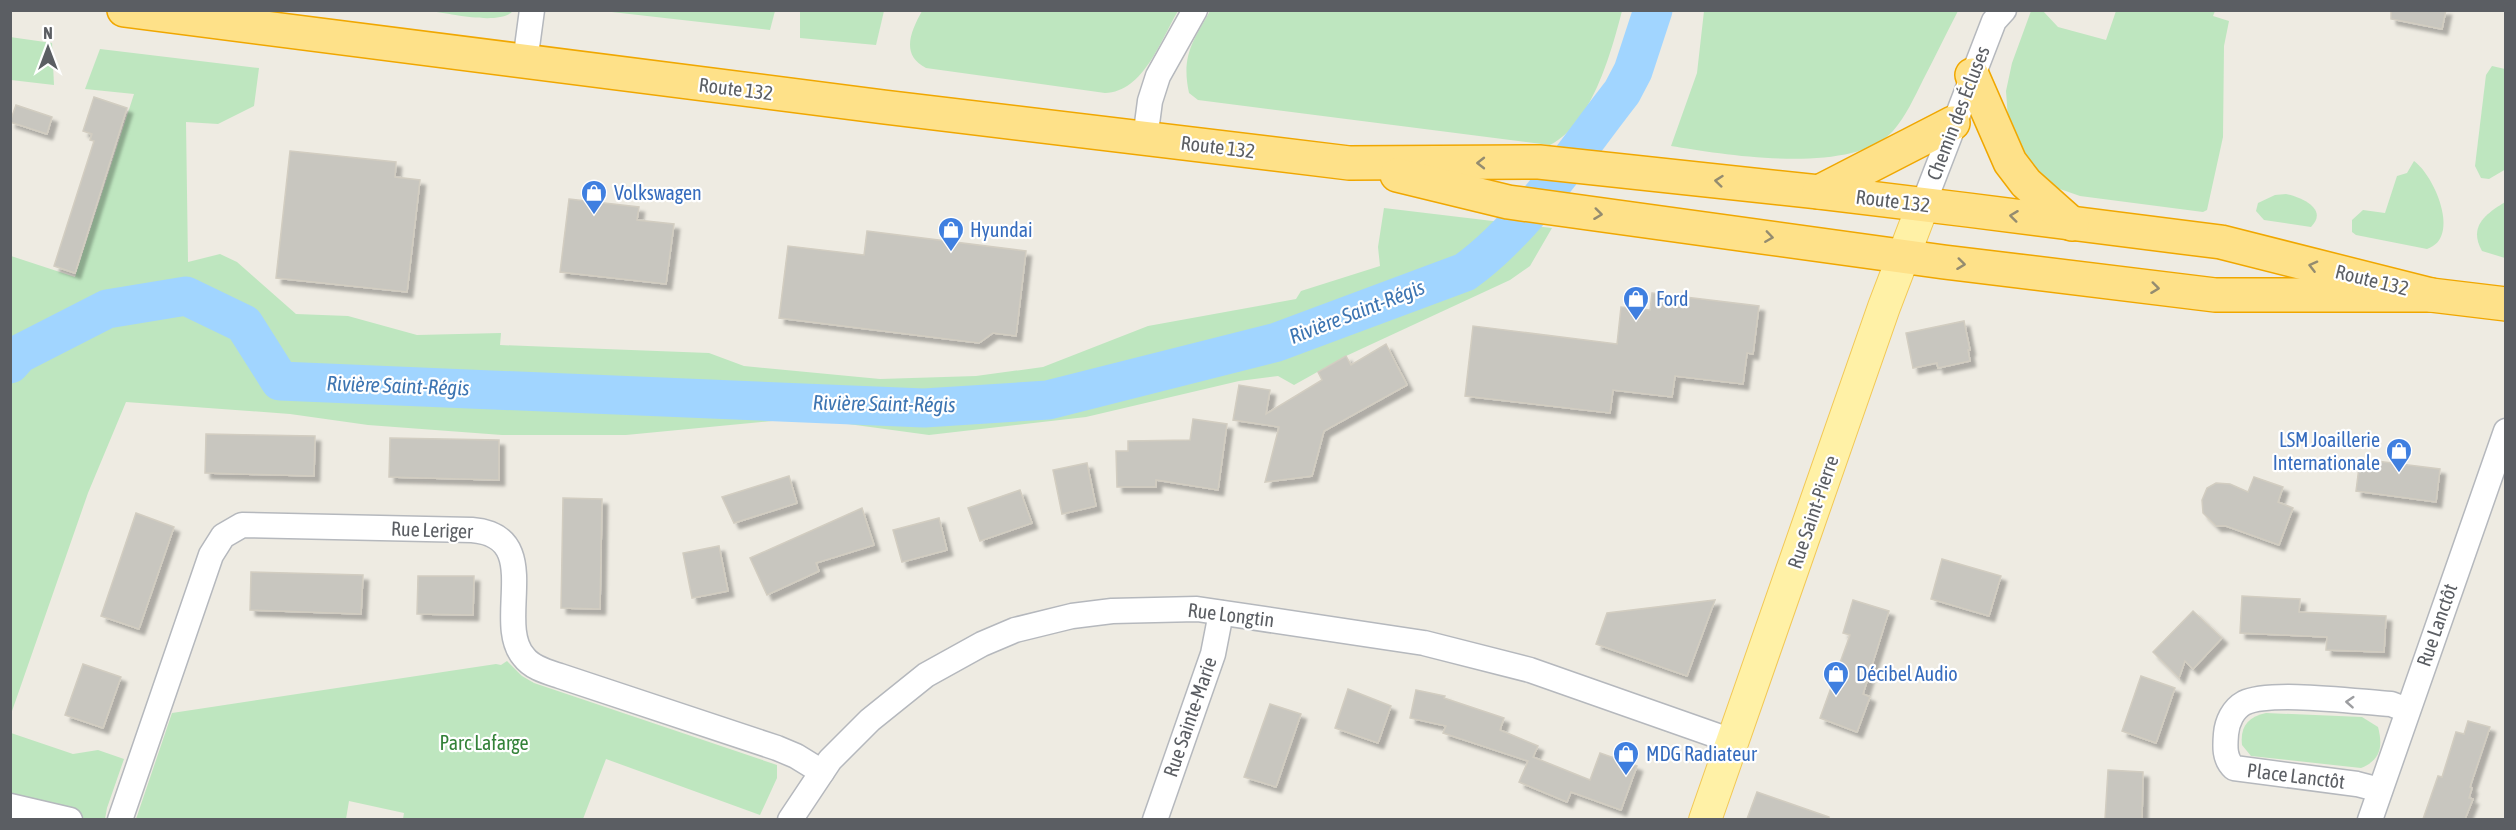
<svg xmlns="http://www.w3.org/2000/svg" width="2516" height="830" viewBox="0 0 2516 830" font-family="'Asap Condensed',sans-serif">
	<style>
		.green { fill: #bee6bf }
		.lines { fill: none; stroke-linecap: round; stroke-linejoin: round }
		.river { stroke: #a1d5ff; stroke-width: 39 }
		.building { fill: #c8c6bf; stroke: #d2cdc1; stroke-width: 1.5; filter: url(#shadow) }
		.minor-casing { stroke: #b5b8bd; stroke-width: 27 }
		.major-casing { stroke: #f2c856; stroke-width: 34 }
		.highway-casing { stroke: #f0a700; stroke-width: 36 }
		.minor { stroke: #fff; stroke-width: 24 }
		.major { stroke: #fff1a6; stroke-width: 32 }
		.highway { stroke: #fee189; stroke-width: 33 }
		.oneway { stroke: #948c70 }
		.oneway2 { stroke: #9d9ea1 }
		.labels { text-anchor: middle; stroke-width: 4.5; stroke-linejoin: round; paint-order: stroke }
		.street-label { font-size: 20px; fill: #5b5e63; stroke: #fff }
		.shop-label { font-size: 20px; fill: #366cbe; stroke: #fff; text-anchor: start }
		.park-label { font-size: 20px; fill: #338238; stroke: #fff }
		.water-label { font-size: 21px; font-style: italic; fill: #3d75b2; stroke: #fff }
	</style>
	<defs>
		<filter id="shadow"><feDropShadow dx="5.5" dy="5.5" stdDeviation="1.5" flood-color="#0004"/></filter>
	</defs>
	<rect width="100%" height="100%" fill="#eeebe2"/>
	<g class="green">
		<path d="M430 11H513C499 26 449 13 430 11Z"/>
		<polygon points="603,11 775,11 770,30"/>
		<polygon points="800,11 800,10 884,11 876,45 800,38"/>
		<path d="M922 11V10L1178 11C1161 39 1144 92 1105 93L926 68C900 55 911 31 922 11Z"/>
		<path d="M1210 11V10L1622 11C1611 53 1592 124 1550 145L1198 100 1189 93C1181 56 1193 41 1210 11Z"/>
		<path d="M1704 11H1958C1946 34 1935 57 1923 80 1914 98 1906 116 1893 131 1852 176 1726 155 1671 146L1697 73Z"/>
		<polygon points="2031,11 2043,11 2058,27 2106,40 2116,11 2215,11 2213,16 2229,21 2224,46 2223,137 2207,210 2203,212 2080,196 2057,188 2030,168 2008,119 2006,91 2012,63"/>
		<polygon points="10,37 52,43 54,85 11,80"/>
		<polygon points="100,49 259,68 254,106 218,124 186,122 188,262 220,254 237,262 296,314 348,316 417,335 501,333 500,345 709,353 744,366 880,379 976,376 1043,367 1148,326 1296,299 1301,291 1380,266 1378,247 1384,208 1552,228 1530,266 1510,280 1346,356 1294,385 1278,376 1239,381 1086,417 929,435 804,418 626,435 502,435 368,425 290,414 126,402 88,493 11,714 11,256 75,277 134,94 85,89"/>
		<polygon points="2492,66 2505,69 2506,169 2489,179 2481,178 2475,166 2486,75"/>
		<path d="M2414 161C2434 175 2462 238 2427 249L2356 235 2352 232V220L2363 210 2385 213 2397 176 2407 173Z"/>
		<path d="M2286 194C2301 197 2329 209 2311 227L2264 220 2256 211 2258 203 2275 195Z"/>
		<path d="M2505 202V258L2482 251C2468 226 2486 214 2505 202Z"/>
		<polygon points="507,661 522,676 534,683 777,765 777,778 760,815 606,759 583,819 403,819 404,813 349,801 346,819 136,819 172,713 496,664 501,665"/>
		<path d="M2266 713 2362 717 2378 727C2383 746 2381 760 2361 768L2251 756 2242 745C2240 726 2248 717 2266 713Z"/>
		<polygon points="11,733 73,754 98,750 124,759 107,808 105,819 11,820"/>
	</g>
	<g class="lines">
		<path class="river" d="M10 364 19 354 107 309 186 296 244 324 280 381 924 408 1048 400 1277 342 1465 272C1526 228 1575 152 1622 92L1633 71 1653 10"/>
	</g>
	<g class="building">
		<polygon points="2391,10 2446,10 2442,29 2391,19"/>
		<polygon points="94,97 127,108 75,273 54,266 94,141 90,140 92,134 83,131"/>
		<polygon points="16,105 52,117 47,134 10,122"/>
		<polygon points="290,151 396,162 395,177 420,180 407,292 276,278"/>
		<polygon points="569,199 639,207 637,220 674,224 666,284 560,272"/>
		<polygon points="867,231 1026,251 1016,336 993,333 979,343 779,318 788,246 864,255"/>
		<polygon points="1652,293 1759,306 1753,354 1747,353 1743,384 1675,376 1672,397 1613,390 1610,413 1465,396 1473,326 1617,344 1621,307 1650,310"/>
		<polygon points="1964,321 1970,350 1968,350 1970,361 1938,368 1937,363 1913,368 1906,333"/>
		<polygon points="1386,344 1407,385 1324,431 1312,476 1265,482 1279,427 1233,420 1239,385 1270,390 1266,414 1322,380 1318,372 1346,356 1351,365"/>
		<polygon points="1193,419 1227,424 1218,490 1156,480 1156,487 1117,487 1116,451 1128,451 1128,441 1190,440"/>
		<polygon points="206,434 315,436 314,476 205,473"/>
		<polygon points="390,438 499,440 499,480 389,477"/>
		<polygon points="2360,459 2440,469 2436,502 2356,491"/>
		<polygon points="1087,463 1096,506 1062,514 1053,470"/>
		<polygon points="789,476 797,503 734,523 722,497"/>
		<polygon points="2254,477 2283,487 2278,502 2293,508 2279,545 2226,526 2216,526 2203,513 2202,500 2207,488 2216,483 2230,484 2248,492"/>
		<polygon points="1020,490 1032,523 980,541 968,508"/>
		<polygon points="563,498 602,499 600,609 561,608"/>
		<polygon points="862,508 874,545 816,563 819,571 767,595 750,558"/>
		<polygon points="136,513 174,527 139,629 101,616"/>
		<polygon points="939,518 947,550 902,562 893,530"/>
		<polygon points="719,546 728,591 692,598 683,553"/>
		<polygon points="1942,559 2001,576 1989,616 1931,599"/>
		<polygon points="251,572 363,575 361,614 250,610"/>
		<polygon points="418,576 474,576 473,615 417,614"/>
		<polygon points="2242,596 2300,599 2299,612 2386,616 2384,652 2326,650 2327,637 2240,633"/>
		<polygon points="1715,600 1687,676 1596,644 1607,613"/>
		<polygon points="1853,600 1889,611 1863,694 1870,697 1857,732 1820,718 1850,635 1843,633"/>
		<polygon points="2193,611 2222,638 2193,669 2185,661 2179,678 2153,652"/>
		<polygon points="83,664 121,677 103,728 65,715"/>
		<polygon points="2141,676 2175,688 2156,743 2122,731"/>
		<polygon points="1348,689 1391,706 1378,743 1335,728"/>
		<polygon points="1416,690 1445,696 1444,698 1504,718 1500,730 1538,746 1533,757 1590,780 1600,753 1637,766 1621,810 1571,792 1567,802 1519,782 1528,761 1443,733 1446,726 1410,718"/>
		<polygon points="1270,704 1301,714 1276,787 1244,777"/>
		<polygon points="2468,721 2490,727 2470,787 2472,788 2469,798 2473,799 2465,819 2423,819 2438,776 2442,777 2456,732 2464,734"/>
		<polygon points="2108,770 2143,772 2142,819 2105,819"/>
		<polygon points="1757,792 1829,817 1829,819 1747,819"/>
	</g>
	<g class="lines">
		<defs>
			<g id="minor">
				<polyline points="525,62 532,10"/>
				<polyline points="1145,139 1150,101 1158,76 1195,10"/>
				<polyline points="1923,205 1994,21 2004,10"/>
				<path d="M2380 790 2357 784 2234 768C2224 759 2225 746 2226 734 2227 722 2233 709 2244 703 2271 690 2358 702 2391 704L2407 710"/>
				<polyline points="10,806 70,820"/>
				<path d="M120 820 211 555 223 536 242 525 472 530C546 536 493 622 524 657 532 668 548 672 560 676L777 748 796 756 822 772"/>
				<polyline points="790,820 830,760 870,720 926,675 982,644 1015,630 1072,616 1112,611 1197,609 1424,643 1530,670 1732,741"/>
				<polyline points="1155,820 1213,654 1221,613"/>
				<polyline points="2370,820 2506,431"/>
			</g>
			<polyline id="major" points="1705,820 1884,307 1923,205"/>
			<g id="highway">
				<polyline points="124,10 884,107 1349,163 1539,162 1819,192 1968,210 2221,242 2431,295"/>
				<polyline points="1972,75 2010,162 2026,183 2072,224"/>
				<polyline points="1397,175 1508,202 1944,262 2215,295 2431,295 2506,304"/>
				<polyline points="1819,192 1953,123"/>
			</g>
		</defs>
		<use href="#minor" class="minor-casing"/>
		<use href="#major" class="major-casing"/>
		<use href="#highway" class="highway-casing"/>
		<use href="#minor" class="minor"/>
		<use href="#major" class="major"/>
		<use href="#highway" class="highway"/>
	</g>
	<defs><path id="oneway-chevron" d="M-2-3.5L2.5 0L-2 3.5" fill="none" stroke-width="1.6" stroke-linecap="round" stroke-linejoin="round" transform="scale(1.5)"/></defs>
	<g class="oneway">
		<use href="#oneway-chevron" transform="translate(1481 163) rotate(180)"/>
		<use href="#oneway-chevron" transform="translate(1719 181) rotate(-174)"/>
		<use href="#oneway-chevron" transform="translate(1598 214) rotate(7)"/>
		<use href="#oneway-chevron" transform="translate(2014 216) rotate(-173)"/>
		<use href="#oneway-chevron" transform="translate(1769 237) rotate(8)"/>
		<use href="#oneway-chevron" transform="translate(1961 264) rotate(7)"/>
		<use href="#oneway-chevron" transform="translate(2313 266) rotate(-166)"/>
		<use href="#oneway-chevron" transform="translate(2155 288) rotate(7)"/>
	</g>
	<use class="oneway2" href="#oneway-chevron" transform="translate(2350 702) rotate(-176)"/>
	<defs>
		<symbol id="shop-pin" viewBox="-11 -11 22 30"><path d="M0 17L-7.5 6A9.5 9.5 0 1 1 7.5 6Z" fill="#3f7fe0" stroke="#fff"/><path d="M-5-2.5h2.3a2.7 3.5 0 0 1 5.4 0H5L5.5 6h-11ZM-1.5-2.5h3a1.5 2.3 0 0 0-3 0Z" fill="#fff"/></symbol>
	</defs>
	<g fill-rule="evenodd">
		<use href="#shop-pin" x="579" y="178" width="30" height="40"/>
		<use href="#shop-pin" x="936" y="215" width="30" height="40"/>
		<use href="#shop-pin" x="1621" y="284" width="30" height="40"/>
		<use href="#shop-pin" x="2384" y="436" width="30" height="40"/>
		<use href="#shop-pin" x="1821" y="659" width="30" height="40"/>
		<use href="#shop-pin" x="1611" y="739" width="30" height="40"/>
	</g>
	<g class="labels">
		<g class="street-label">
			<text transform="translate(736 89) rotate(7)" y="7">Route 132</text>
			<text transform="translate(1958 113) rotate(-69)" y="7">Chemin des Écluses</text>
			<text transform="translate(1218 147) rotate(7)" y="7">Route 132</text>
			<text transform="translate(1893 201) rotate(7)" y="7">Route 132</text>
			<text transform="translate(2372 280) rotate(14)" y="7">Route 132</text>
			<text transform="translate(1813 512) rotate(-71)" y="7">Rue Saint-Pierre</text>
			<text transform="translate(432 530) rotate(2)" y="7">Rue Leriger</text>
			<text transform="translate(1231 615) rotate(7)" y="7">Rue Longtin</text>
			<text transform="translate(2437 625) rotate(-71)" y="7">Rue Lanctôt</text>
			<text transform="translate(1190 717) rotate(-71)" y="7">Rue Sainte-Marie</text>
			<text transform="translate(2296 776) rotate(7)" y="7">Place Lanctôt</text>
		</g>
		<g class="shop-label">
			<text x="614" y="200">Volkswagen</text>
			<text x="970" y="237">Hyundai</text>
			<text x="1656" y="306">Ford</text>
			<text x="2380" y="447" text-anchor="end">LSM Joaillerie<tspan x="2380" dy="23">Internationale</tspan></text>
			<text x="1856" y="681">Décibel Audio</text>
			<text x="1646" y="761">MDG Radiateur</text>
		</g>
		<g class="park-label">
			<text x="484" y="750">Parc Lafarge</text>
		</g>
		<g class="water-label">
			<text transform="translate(1357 312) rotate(-21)" y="7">Rivière Saint-Régis</text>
			<text transform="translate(398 386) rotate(2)" y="7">Rivière Saint-Régis</text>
			<text transform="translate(884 404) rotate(1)" y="7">Rivière Saint-Régis</text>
		</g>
	</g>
	<rect width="2516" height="830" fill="none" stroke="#5b5e63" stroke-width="24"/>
	<g transform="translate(48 48)" stroke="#ffffff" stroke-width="4.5" paint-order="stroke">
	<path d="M0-4.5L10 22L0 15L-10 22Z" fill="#5b5e63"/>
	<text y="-9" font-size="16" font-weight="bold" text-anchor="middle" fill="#5b5e63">N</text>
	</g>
</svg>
